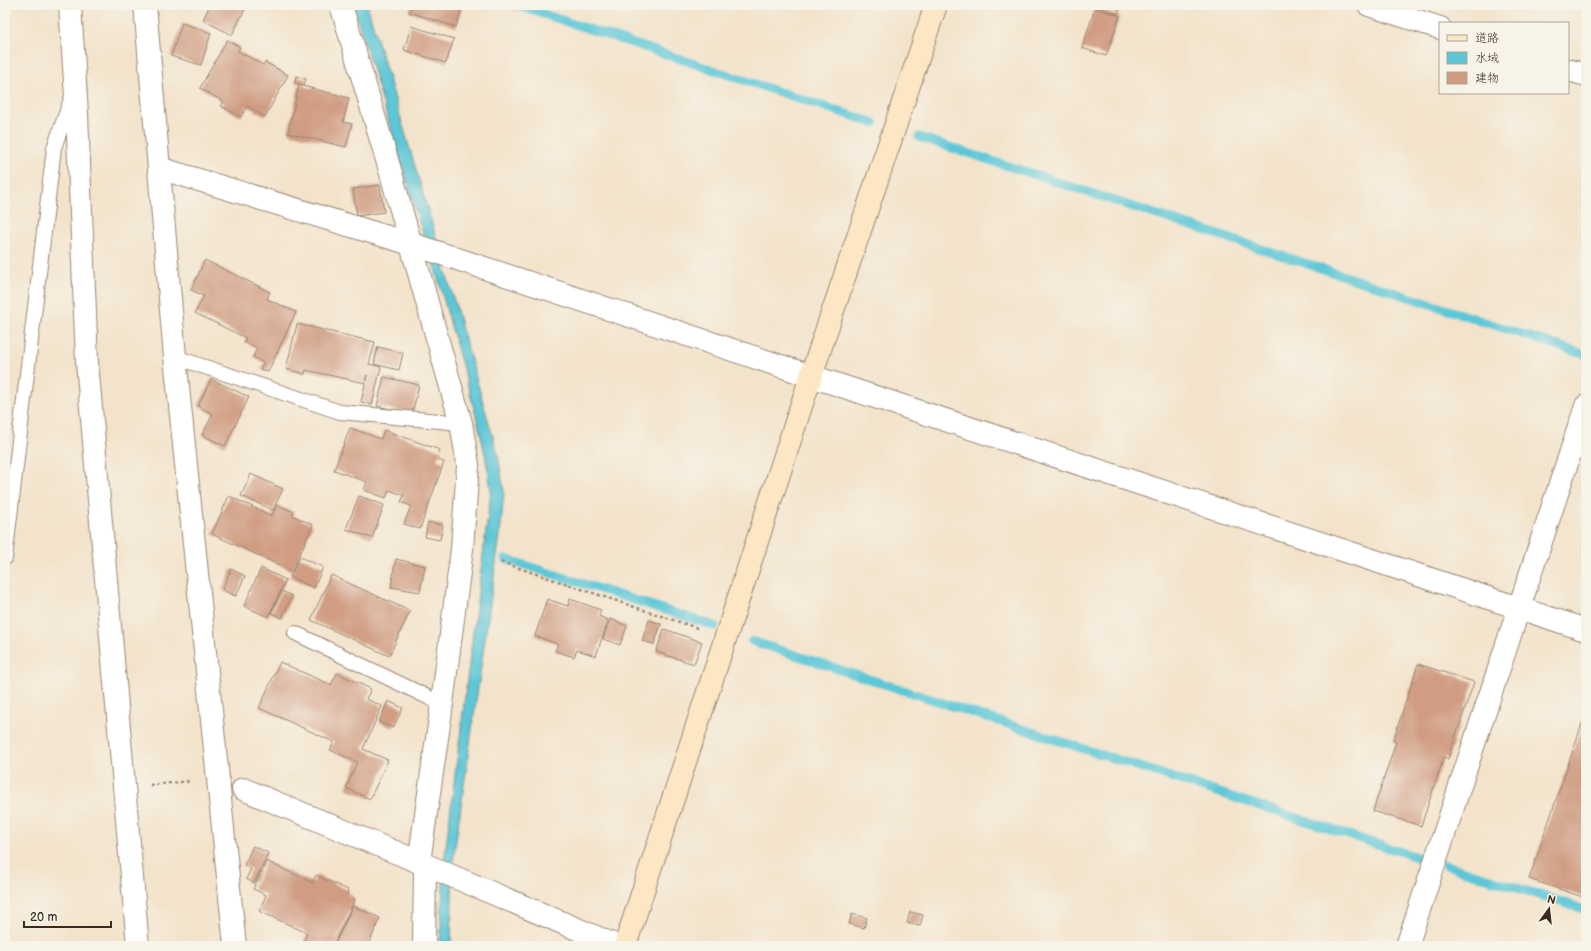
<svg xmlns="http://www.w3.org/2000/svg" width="1591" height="951" viewBox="0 0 1591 951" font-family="'Balsamiq Sans','Klee One',sans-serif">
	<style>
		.water { fill: #5dc7d7; stroke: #4c787a }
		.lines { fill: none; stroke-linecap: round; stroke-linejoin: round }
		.stream { stroke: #5dc7d7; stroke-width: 9 }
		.building { fill: #d09d83 }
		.lane-casing { stroke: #978674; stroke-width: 16 }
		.street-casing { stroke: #978674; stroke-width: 24 }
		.secondary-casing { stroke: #978674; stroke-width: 24 }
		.path { stroke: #978674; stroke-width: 2.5; stroke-dasharray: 3 3; stroke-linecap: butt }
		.lane { stroke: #fff; stroke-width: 14 }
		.street { stroke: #fff; stroke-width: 22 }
		.secondary { stroke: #fce6c4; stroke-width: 22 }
	</style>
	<rect width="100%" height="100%" fill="#f7f3e8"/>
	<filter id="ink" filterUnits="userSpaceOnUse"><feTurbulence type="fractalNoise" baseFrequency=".025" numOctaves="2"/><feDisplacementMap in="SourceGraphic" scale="8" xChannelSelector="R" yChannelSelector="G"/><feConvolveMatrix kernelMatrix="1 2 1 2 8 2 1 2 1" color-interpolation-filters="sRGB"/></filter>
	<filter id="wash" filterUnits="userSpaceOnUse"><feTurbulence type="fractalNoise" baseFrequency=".012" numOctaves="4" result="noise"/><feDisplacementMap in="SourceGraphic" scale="16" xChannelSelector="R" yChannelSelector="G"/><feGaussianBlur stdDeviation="0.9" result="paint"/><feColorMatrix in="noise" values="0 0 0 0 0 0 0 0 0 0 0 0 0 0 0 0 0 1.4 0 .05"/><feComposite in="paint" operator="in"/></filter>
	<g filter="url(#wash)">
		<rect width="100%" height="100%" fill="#f3e3cb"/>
		<path class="water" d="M353 5H367L436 237 498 455 504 492 500 535 453 861 451 946H440L444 862 491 491C485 443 471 397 458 351 447 313 438 274 424 237Z"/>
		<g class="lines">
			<g class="stream">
				<polyline points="516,5 874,123"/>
				<polyline points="919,137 1586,355"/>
				<polyline points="506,559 715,626"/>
				<polyline points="752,641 1426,860"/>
				<polyline points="1446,865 1586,910"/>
			</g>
		</g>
		<g id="blocks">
			<g class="building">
				<polygon points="210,5 247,5 232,35 203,20"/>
				<polygon points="412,5 463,5 456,27 409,12"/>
				<polygon points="1093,5 1121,5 1118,14"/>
				<polygon points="1095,8 1120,16 1106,56 1082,48"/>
				<polygon points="182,23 211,33 201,65 171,56"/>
				<polygon points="411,26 454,39 446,63 404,50"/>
				<polygon points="227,40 240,47 238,51 263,65 265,62 288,75 265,117 247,106 241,117 221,106 224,102 200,88"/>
				<polygon points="296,76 306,79 304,85 295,83"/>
				<polygon points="299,85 349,98 343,122 352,124 346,147 288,133"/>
				<polygon points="380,185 384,212 357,216 353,189"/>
				<polygon points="205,260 270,292 267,299 296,312 268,372 260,369 264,363 253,357 257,348 244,342 246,338 195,313 204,296 191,290"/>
				<polygon points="297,324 375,342 369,364 381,367 372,405 361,402 367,375 365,383 306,370 305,374 286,369"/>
				<polygon points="378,347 403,353 399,370 374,364"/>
				<polygon points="384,377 419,385 412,414 377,406"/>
				<polygon points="211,379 249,397 225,446 202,435 213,414 198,406"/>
				<polygon points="350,428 381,439 384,430 440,450 437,460 444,462 420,529 404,524 411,506 401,502 404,495 389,490 386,498 364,490 367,482 334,470"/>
				<polygon points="251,474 283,489 273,510 241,496"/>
				<polygon points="229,496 272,516 277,505 294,512 292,515 313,525 292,571 212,534"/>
				<polygon points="359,496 384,505 372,538 346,529"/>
				<polygon points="428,522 443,525 440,540 425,537"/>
				<polygon points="300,557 323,567 314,588 290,577"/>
				<polygon points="396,559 425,566 420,592 391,587"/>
				<polygon points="261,568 286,580 268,617 244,606"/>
				<polygon points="231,569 245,576 236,596 222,590"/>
				<polygon points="331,575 410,611 389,656 311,620"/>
				<polygon points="282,591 292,596 282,618 271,613"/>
				<polygon points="547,599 568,606 570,599 601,610 599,616 608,620 596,656 577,650 574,657 555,651 558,644 535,636"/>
				<polygon points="610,619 627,626 620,645 603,639"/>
				<polygon points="649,620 661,624 654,644 642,641"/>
				<polygon points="664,629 702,642 694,664 656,652"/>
				<polygon points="280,662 331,685 337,673 371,689 366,699 382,706 363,749 388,760 370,799 346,788 357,762 330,750 334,742 259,708"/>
				<polygon points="1418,664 1474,682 1448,759 1444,757 1421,826 1373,811 1396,742 1393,741"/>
				<polygon points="388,701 403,708 393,728 379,722"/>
				<polygon points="1586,712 1586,898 1529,879"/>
				<polygon points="253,846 268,853 254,883 246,879 251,869 244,865"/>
				<polygon points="266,861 313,883 316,875 348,890 347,894 355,899 333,946 309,946 303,943 307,933 259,911 266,895 253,889"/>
				<polygon points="353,906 380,918 368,946 334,946"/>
				<polygon points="910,912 923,915 920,926 907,923"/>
				<polygon points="852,914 867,918 864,928 849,924"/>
			</g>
		</g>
	</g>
	<g filter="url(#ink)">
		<use href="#blocks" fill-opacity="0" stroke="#978674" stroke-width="1"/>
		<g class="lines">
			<defs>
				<g id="lane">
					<polyline points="175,357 340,412 461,423"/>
					<polyline points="5,558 54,148 72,96"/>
					<polyline points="295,633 442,704"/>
				</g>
				<g id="street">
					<polyline points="70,5 77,113 87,362 138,946"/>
					<polyline points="145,5 175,357 235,946"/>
					<polyline points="341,5 390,170 461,423 468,465 462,549 442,704 419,862 617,946"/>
					<polyline points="1369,5 1440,28"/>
					<polyline points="1568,70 1586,75"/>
					<polyline points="159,168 421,247 811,376 1586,630"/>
					<polyline points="243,789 419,862"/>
					<polyline points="424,946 425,865"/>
					<polyline points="1407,946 1586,406"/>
				</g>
				<polyline id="secondary" points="625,946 811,376 936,5"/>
			</defs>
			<use href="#lane" class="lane-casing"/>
			<use href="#street" class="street-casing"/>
			<use href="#secondary" class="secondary-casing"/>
			<g class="path">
				<polyline points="501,562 700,629"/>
				<polyline points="150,785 191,781"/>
			</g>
			<use href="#lane" class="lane"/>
			<use href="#street" class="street"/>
			<use href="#secondary" class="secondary"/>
		</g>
	</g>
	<rect width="1591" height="951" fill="none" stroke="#f7f3e8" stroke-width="20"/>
	<rect x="1439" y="22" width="130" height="72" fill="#f7f3e8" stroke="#aca397"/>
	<rect x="1447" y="35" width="20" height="6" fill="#fce6c4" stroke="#aca397"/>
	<text x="1475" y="42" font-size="12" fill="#3b2a1e">道路</text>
	<rect x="1447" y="52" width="20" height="12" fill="#5dc7d7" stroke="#aca397"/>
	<text x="1475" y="62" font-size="12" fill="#3b2a1e">水域</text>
	<rect x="1447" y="72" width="20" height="12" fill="#d09d83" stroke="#aca397"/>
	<text x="1475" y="82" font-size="12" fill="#3b2a1e">建物</text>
	<g transform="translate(1549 909) rotate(15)" stroke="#f7f3e8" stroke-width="3" paint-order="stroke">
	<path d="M0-3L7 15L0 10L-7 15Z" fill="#3b2a1e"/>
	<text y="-6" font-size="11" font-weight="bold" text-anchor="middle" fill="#3b2a1e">N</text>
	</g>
	<path d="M24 921v6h87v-6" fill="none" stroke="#3b2a1e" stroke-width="2"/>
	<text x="30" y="921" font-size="12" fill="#3b2a1e" stroke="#f7f3e8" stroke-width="3" paint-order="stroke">20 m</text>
</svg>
